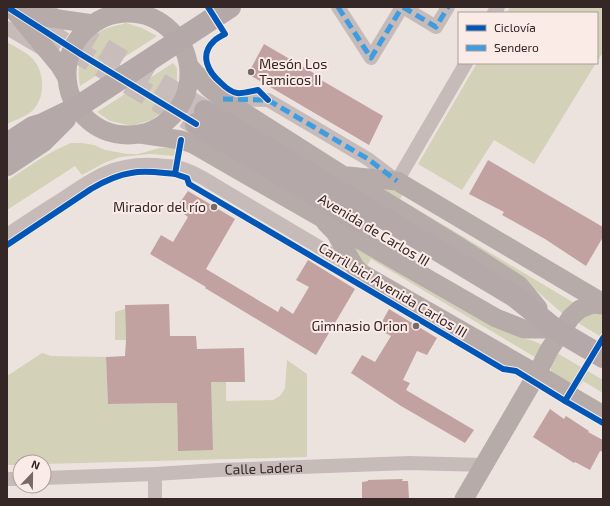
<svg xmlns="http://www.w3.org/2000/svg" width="610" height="506" viewBox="0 0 610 506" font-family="'Exo 2',sans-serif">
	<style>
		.green { fill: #d3d1b8 }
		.building { fill: #c1a2a1 }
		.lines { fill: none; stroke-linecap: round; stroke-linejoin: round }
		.primary-tunnel { stroke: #c8bdba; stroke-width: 22; stroke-dasharray: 22 11; stroke-linecap: butt }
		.street { stroke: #c6bbb8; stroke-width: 14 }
		.secondary { stroke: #b6aba9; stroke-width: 19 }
		.primary { stroke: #b4a9a8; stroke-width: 22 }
		.quiet { stroke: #3e9ce0; stroke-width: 5; stroke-dasharray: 10 5; stroke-linecap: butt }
		.cycleway-casing { stroke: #faebe6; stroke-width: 8 }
		.cycleway { stroke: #0057b8; stroke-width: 6 }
		.poi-dot { fill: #766967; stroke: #faebe6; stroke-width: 1.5 }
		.labels { text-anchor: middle; stroke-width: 4; stroke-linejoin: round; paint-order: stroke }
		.poi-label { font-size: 14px; fill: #362727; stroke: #faebe6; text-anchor: end }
		.street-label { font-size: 14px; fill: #362727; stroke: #faebe6 }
	</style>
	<rect width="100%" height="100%" fill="#ece3df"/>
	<g class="green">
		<polygon points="510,7 603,7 603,52 597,62 597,13 507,13"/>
		<path d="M126 23 142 28 157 36 80 86C77 67 79 54 92 39 94 37 96 34 99 32 106 27 117 26 126 23Z"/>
		<path d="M7 42C15 47 26 52 33 59 45 73 46 98 32 111 25 117 15 120 7 124Z"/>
		<polygon points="173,63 177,68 177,86 172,100 161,113 151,120 132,126 110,121 97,112"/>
		<polygon points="477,63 596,63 534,164 494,140 462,190 418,164"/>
		<path d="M71 143H82L94 145 105 150 128 154H138L160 148H175V156L150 154 120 157 104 163 82 175 75 166 7 210V181C28 167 48 152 71 143Z"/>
		<polygon points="368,185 405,191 400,199 576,304 563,314 530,285"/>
		<polygon points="348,236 522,338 534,341 542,345 538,359 371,259 366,268"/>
		<polygon points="125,309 126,340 115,340 115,312"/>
		<polygon points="603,312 603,338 575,321 591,313"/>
		<polygon points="42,353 51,356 106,357 108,404 177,403 178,451 211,382 226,382 226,401 273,400 280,396 285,388 287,360 307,374 307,457 44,464 44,462 20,462 20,465 7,465 7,376"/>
		<polygon points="557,353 603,380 603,393 583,381 575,392 551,373 551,367"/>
	</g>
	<g class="building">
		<polygon points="264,44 317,75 316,77 383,116 369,145 248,74"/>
		<polygon points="488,160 603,227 603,237 586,266 545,239 502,215 504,212 469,194"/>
		<polygon points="188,191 235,219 206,269 278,312 281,306 293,314 309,287 296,280 308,260 355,289 316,355 205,288 206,287 150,254 161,235 173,242 188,217 176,208"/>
		<polygon points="169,304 170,336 196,336 197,349 244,348 245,382 211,382 213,450 178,451 177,403 108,404 106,357 125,356 126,340 125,305"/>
		<polygon points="389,309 437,338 427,355 417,351 403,380 410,383 406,390 474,430 465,443 401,406 351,373 362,355 375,362 391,336 378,329"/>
		<polygon points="550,409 564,419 566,416 589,431 588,432 603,440 603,452 600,451 590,470 575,462 574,463 533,437"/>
		<polygon points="403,479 402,481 408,481 409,499 362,499 362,482 368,481 368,480"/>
	</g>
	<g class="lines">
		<g class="primary-tunnel">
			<polyline points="17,13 82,55 196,124"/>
			<polyline points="47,15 205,111"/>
		</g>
		<g class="street">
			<polyline points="338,7 371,58 402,7"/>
			<polyline points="403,7 436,27 448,7"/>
			<polyline points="494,13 498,7"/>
			<polyline points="7,28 41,48"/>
			<polyline points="223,99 268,100 368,159 397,181 466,63"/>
			<path d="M7 235C25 223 43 211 61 200 93 178 115 162 156 165 163 166 171 166 177 167 190 170 202 177 213 184L356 269"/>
			<polyline points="155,474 155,499"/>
			<path id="s1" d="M44 478 155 474 219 470 409 463 484 465"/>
			<polyline points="7,479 20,479"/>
		</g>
		<g class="secondary">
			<polyline points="11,7 60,66 66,76"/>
			<polyline points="13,8 33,15 65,20 93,24"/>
			<circle cx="128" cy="74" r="61"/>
			<polyline points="189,66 208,87 223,99 344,176 455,244 519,285 538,308"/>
			<polyline points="140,134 181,140 193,144 496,318 524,329 555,329"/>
			<polyline points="348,176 397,181 603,303"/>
			<polyline points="326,223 335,232 355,267 361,273 537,374 564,390 569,395 603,415"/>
			<polyline points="464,499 537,374 549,350 571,317 580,309 593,304 603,305"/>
		</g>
		<g class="primary">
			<polyline points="205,111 514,296 555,329 603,357"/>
			<polyline points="196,124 362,223"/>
			<polyline points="7,144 33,127 43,124 76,108 230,7"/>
			<polyline points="7,165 43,141 65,119"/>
		</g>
		<g class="quiet">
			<polyline points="338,7 371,58 402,7"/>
			<polyline points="403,7 436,27 448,7"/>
			<polyline points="223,99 268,100 368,159 397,181"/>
		</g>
		<defs>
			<g id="cycleway">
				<polyline points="7,7 82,55 196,124"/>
				<path d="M208 7 225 34C221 36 217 38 214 41 199 55 208 72 221 83 225 87 231 92 237 93 242 94 252 91 258 90L268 100"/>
				<polyline points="175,174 187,178 189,184 503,369 516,371 565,401 603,423"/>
				<path d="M7 245 91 189C103 182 117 175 131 173 146 170 161 173 175 174L181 140"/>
				<polyline points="565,401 603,338"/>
			</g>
		</defs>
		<use href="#cycleway" class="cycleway-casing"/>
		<use href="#cycleway" class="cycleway"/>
	</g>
	<g class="poi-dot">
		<circle cx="251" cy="72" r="4"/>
		<circle cx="214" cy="207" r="4"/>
		<circle cx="416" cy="326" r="4"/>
	</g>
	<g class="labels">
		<g class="poi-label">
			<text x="259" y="69" text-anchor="start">Mesón Los<tspan x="259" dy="16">Tamicos II</tspan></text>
			<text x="206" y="212">Mirador del río</text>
			<text x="408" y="331">Gimnasio Orion</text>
		</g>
		<g class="street-label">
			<text transform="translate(374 230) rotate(31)" y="5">Avenida de Carlos III</text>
			<text transform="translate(393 290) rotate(31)" y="5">Carril bici Avenida Carlos III</text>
			<text dy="5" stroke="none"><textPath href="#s1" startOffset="220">Calle Ladera</textPath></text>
		</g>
	</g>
	<rect width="610" height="506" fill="none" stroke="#362727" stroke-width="16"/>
	<rect x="458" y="12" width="140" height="52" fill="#faebe6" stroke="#ac9d9a"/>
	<rect x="466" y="25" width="20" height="6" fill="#0057b8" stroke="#ac9d9a"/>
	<text x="494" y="32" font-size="12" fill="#362727">Ciclovía</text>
	<rect x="466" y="45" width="20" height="6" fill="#3e9ce0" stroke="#ac9d9a"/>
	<text x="494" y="52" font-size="12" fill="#362727">Sendero</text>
	<g transform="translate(32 474) rotate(22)"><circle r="19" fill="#faebe6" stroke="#ac9d9a"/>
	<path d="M0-3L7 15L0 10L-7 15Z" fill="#766967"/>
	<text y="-6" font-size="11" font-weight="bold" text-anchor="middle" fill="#362727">N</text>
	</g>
</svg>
